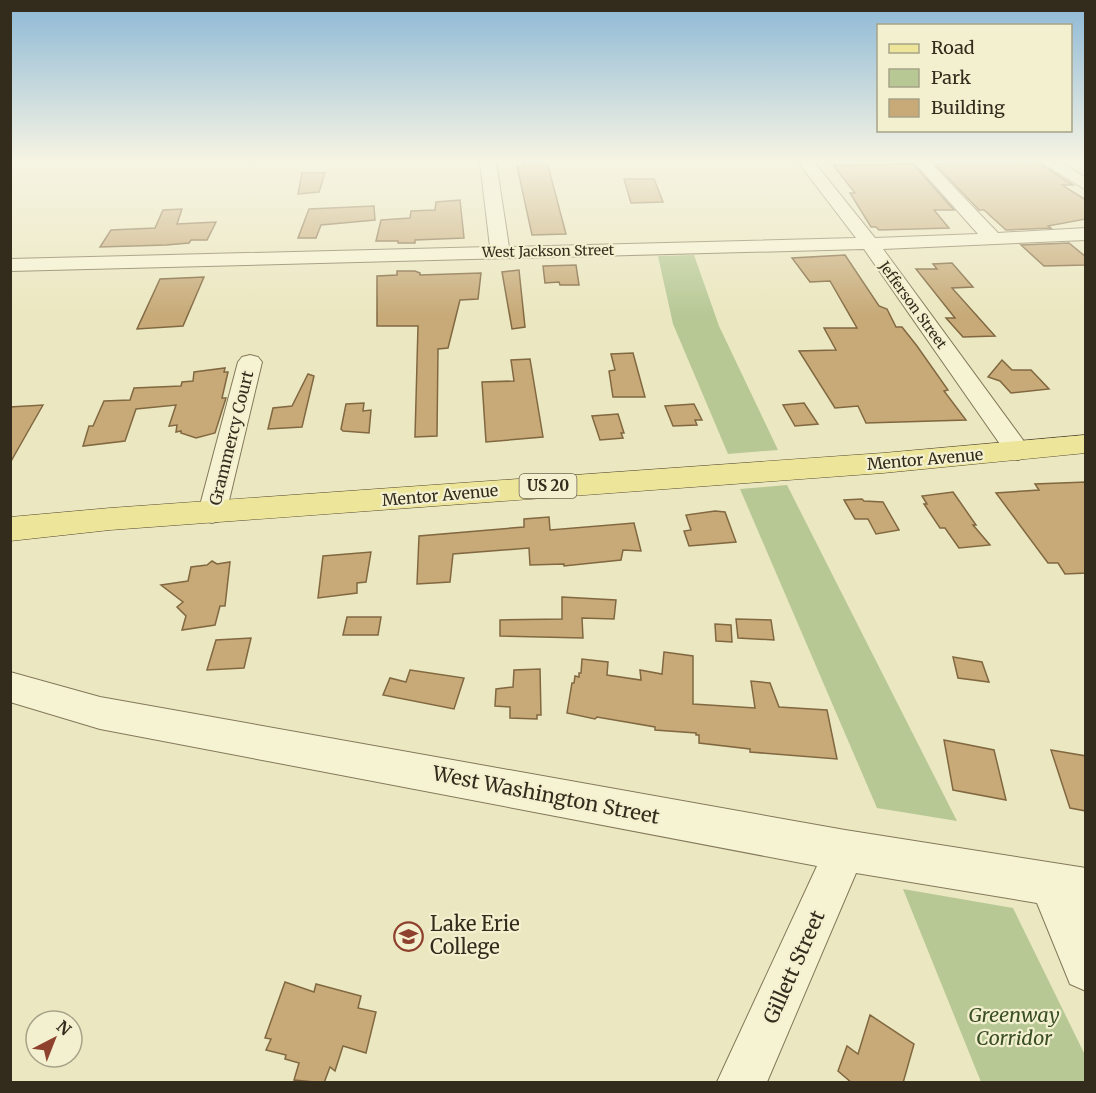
<svg xmlns="http://www.w3.org/2000/svg" width="1096" height="1093" viewBox="0 0 1096 1093" font-family="Merriweather,serif">
	<style>
		.green { fill: #b7c895 }
		.building { fill: #c7aa78; stroke: #816841; stroke-width: 1.5 }
		.lines { fill: none; stroke-linecap: round; stroke-linejoin: round }
		.minor-casing { stroke: #837859; stroke-width: 2 }
		.major-casing { stroke: #51452e; stroke-width: 1 }
		.minor { fill: #f6f3d3; fill-rule: evenodd }
		.major { fill: #ede599; fill-rule: evenodd }
		.labels { text-anchor: middle; stroke-width: 4.5; stroke-linejoin: round; paint-order: stroke }
		.far-street-label { font-size: 14px; fill: #332c1d; stroke: #f3f0cf }
		.shield { fill: #f3f0cf; stroke: #6d6752; stroke-width: 1.5 }
		.shield-label { font-size: 15px; font-weight: bold; fill: #332c1d }
		.street-label { font-size: 16px; fill: #332c1d; stroke: #f3f0cf }
		.near-street-label { font-size: 20px; fill: #332c1d; stroke: #f3f0cf }
		.near-poi-label { font-size: 20px; fill: #332c1d; stroke: #f3f0cf; text-anchor: start }
		.near-park-label { font-size: 20px; font-style: italic; fill: #3b4f25; stroke: #f3f0cf }
	</style>
	<rect width="100%" height="100%" fill="#ebe7c0"/>
	<g class="green">
		<polygon points="694,255 719,326 778,450 728,454 673,324 658,256"/>
		<polygon points="787,485 957,821 877,808 740,489"/>
		<polygon points="903,889 1013,908 1085,1055 1085,1082 981,1082"/>
	</g>
	<g class="building">
		<polygon points="524,162 547,162 566,234 532,235 517,166 525,165"/>
		<polygon points="944,162 1039,163 1073,185 1062,185 1086,200 1086,219 1048,226 1051,228 1006,230 984,210 979,210 935,164 946,164"/>
		<polygon points="913,164 954,210 934,210 949,228 879,230 876,227 871,227 850,193 855,193 833,165"/>
		<polygon points="302,173 325,173 319,192 298,194"/>
		<polygon points="624,179 654,179 663,202 631,203"/>
		<polygon points="460,200 464,238 415,240 415,243 398,243 398,241 376,241 381,220 410,218 411,211 435,210 436,202"/>
		<polygon points="374,206 375,220 321,225 316,238 298,238 309,209"/>
		<polygon points="182,209 177,224 216,222 207,240 191,240 189,243 166,245 100,247 111,230 155,228 163,210"/>
		<polygon points="1069,243 1086,257 1086,265 1044,266 1021,245"/>
		<polygon points="845,255 879,306 887,309 896,327 902,327 917,346 948,390 944,391 966,420 866,423 858,406 835,408 799,351 836,350 824,328 857,328 830,281 810,282 792,258"/>
		<polygon points="952,263 973,287 952,288 995,336 963,337 946,318 955,318 916,269 937,269 933,264"/>
		<polygon points="576,265 579,285 560,285 559,282 545,283 543,266"/>
		<polygon points="519,270 525,327 512,329 502,272"/>
		<polygon points="397,271 415,271 420,273 420,275 481,273 478,299 460,300 448,348 438,349 437,436 415,437 418,326 377,326 377,276 397,275"/>
		<polygon points="204,277 183,326 137,329 160,279"/>
		<polygon points="633,353 645,397 613,397 609,371 615,370 611,354"/>
		<polygon points="530,359 543,437 486,442 482,382 514,381 511,360"/>
		<polygon points="1002,360 1012,370 1031,370 1049,389 1011,393 1000,381 988,377"/>
		<polygon points="225,368 224,372 228,372 222,398 226,398 215,433 196,438 181,433 181,431 176,432 177,425 169,426 176,405 136,409 125,441 83,446 89,426 93,426 104,401 130,400 134,388 181,386 182,382 193,381 194,372"/>
		<polygon points="308,374 314,376 302,427 268,429 273,408 292,406"/>
		<polygon points="364,403 363,411 371,410 369,433 343,431 341,429 346,404"/>
		<polygon points="804,403 818,424 795,426 783,405"/>
		<polygon points="694,404 702,420 695,420 697,425 673,426 665,406"/>
		<polygon points="43,405 10,463 10,407"/>
		<polygon points="618,414 624,433 621,433 623,438 600,440 592,416"/>
		<polygon points="1086,482 1086,573 1065,574 1058,563 1048,563 996,493 1039,490 1035,484"/>
		<polygon points="953,492 976,525 973,525 990,545 959,548 945,528 940,528 924,504 927,504 922,496"/>
		<polygon points="862,499 864,501 883,502 899,530 876,534 868,519 855,519 844,500"/>
		<polygon points="715,511 725,512 736,542 689,546 684,531 691,530 686,515"/>
		<polygon points="549,517 550,530 634,523 641,551 623,550 621,560 564,566 564,564 530,565 529,548 453,554 450,582 417,584 419,536 524,527 524,519"/>
		<polygon points="371,552 366,582 357,583 357,593 318,598 323,556"/>
		<polygon points="212,561 217,564 230,562 225,606 220,606 215,625 182,630 186,616 177,607 183,602 161,585 188,581 191,567 207,565"/>
		<polygon points="562,597 616,600 614,619 582,618 583,638 500,636 500,620 562,619"/>
		<polygon points="347,617 381,617 378,635 343,635"/>
		<polygon points="736,619 771,620 774,640 738,638"/>
		<polygon points="715,624 731,625 732,642 716,641"/>
		<polygon points="251,638 244,668 207,670 216,640"/>
		<polygon points="664,652 693,656 693,704 755,708 751,681 770,683 779,707 827,710 837,759 750,752 750,749 699,743 699,735 696,735 696,733 655,730 655,727 597,717 595,719 567,713 572,683 574,683 575,676 579,677 579,673 581,673 582,659 608,662 607,675 641,680 640,670 662,674"/>
		<polygon points="953,657 982,662 989,682 958,678"/>
		<polygon points="540,669 541,715 537,715 537,719 510,718 510,707 495,706 496,689 513,687 514,670"/>
		<polygon points="410,670 464,678 454,709 383,695 390,678 406,682"/>
		<polygon points="944,740 994,750 1006,800 953,790"/>
		<polygon points="1051,750 1086,756 1086,811 1070,808"/>
		<polygon points="285,982 314,992 316,984 361,996 358,1008 376,1012 366,1053 343,1046 335,1071 330,1067 324,1083 294,1080 299,1063 285,1059 286,1055 266,1050 271,1039 265,1038"/>
		<polygon points="870,1015 914,1044 903,1083 852,1083 838,1071 847,1046 858,1054"/>
	</g>
	<g class="lines">
		<defs>
			<g id="minor">
				<polygon points="480,162 496,162 509,247 856,238 798,162 814,162 875,238 978,234 914,162 930,162 998,233 1086,228 1086,240 883,249 1031,451 1027,457 1018,460 1009,457 864,249 10,271 10,259 490,247"/>
				<polygon points="1041,162 1060,162 1086,178 1086,190"/>
				<polygon points="250,355 258,357 262,362 226,513 222,520 212,523 202,520 198,513 238,362 242,357"/>
				<polygon points="10,672 100,697 845,830 1086,868 1086,910 1084,910 1086,914 1086,991 1070,984 1037,903 856,873 767,1082 717,1082 817,866 100,729 10,702"/>
			</g>
			<polygon id="major" points="1086,435 1086,453 883,473 110,530 10,541 10,517 110,508 883,453"/>
		</defs>
		<use href="#minor" class="minor-casing"/>
		<use href="#major" class="major-casing"/>
		<use href="#minor" class="minor"/>
		<use href="#major" class="major"/>
	</g>
	<linearGradient id="sky" x2="0" y2="1"><stop stop-color="#8cb8d6"/><stop offset="0.51" stop-color="#f6f4e3"/><stop offset="1" stop-color="#f6f4e3" stop-opacity="0"/></linearGradient>
	<rect width="1096" height="315" fill="url(#sky)"/>
	<defs>
		<symbol id="university-ring" viewBox="-11 -11 22 22"><circle r="9.5" fill="#f3f0cf" stroke="#8e412d" stroke-width="1.5"/><path d="M0-5L7-2L0 1L-7-2ZM-4 1L0 2.5L4 1V4Q0 6-4 4Z" fill="#8e412d"/></symbol>
	</defs>
	<g fill-rule="evenodd">
		<use href="#university-ring" x="392" y="920" width="33" height="33"/>
	</g>
	<g class="labels">
		<g class="far-street-label">
			<text transform="translate(548 251) rotate(-1)" y="5">West Jackson Street</text>
			<text transform="translate(913 305) rotate(54)" y="5">Jefferson Street</text>
		</g>
		<rect class="shield" x="519.5" y="474" width="57" height="24" rx="4.5"/>
		<g class="shield-label">
			<text x="548" y="491">US 20</text>
		</g>
		<g class="street-label">
			<text transform="translate(231 438) rotate(-76)" y="6">Grammercy Court</text>
			<text transform="translate(925 459) rotate(-5)" y="6">Mentor Avenue</text>
			<text transform="translate(440 495) rotate(-5)" y="6">Mentor Avenue</text>
		</g>
		<g class="near-street-label">
			<text transform="translate(546 795) rotate(11)" y="7">West Washington Street</text>
			<text transform="translate(794 967) rotate(-66)" y="7">Gillett Street</text>
		</g>
		<g class="near-poi-label">
			<text x="430" y="931">Lake Erie<tspan x="430" dy="23">College</tspan></text>
		</g>
		<g class="near-park-label">
			<text x="1014" y="1022">Greenway<tspan x="1014" dy="23">Corridor</tspan></text>
		</g>
	</g>
	<rect width="1096" height="1093" fill="none" stroke="#332c1d" stroke-width="24"/>
	<rect x="877" y="24" width="195" height="108" fill="#f3f0cf" stroke="#a6a288" stroke-width="1.5"/>
	<rect x="889" y="44" width="30" height="9" fill="#ede599" stroke="#a6a288" stroke-width="1.5"/>
	<text x="931" y="54" font-size="18" fill="#332c1d">Road</text>
	<rect x="889" y="69" width="30" height="18" fill="#b7c895" stroke="#a6a288" stroke-width="1.5"/>
	<text x="931" y="84" font-size="18" fill="#332c1d">Park</text>
	<rect x="889" y="99" width="30" height="18" fill="#c7aa78" stroke="#a6a288" stroke-width="1.5"/>
	<text x="931" y="114" font-size="18" fill="#332c1d">Building</text>
	<g transform="translate(54 1039) rotate(42)"><circle r="28" fill="#f3f0cf" stroke="#a6a288" stroke-width="1.5"/>
	<path d="M0-4.5L10 22L0 15L-10 22Z" fill="#8e412d"/>
	<text y="-9" font-size="16" font-weight="bold" text-anchor="middle" fill="#332c1d">N</text>
	</g>
</svg>
